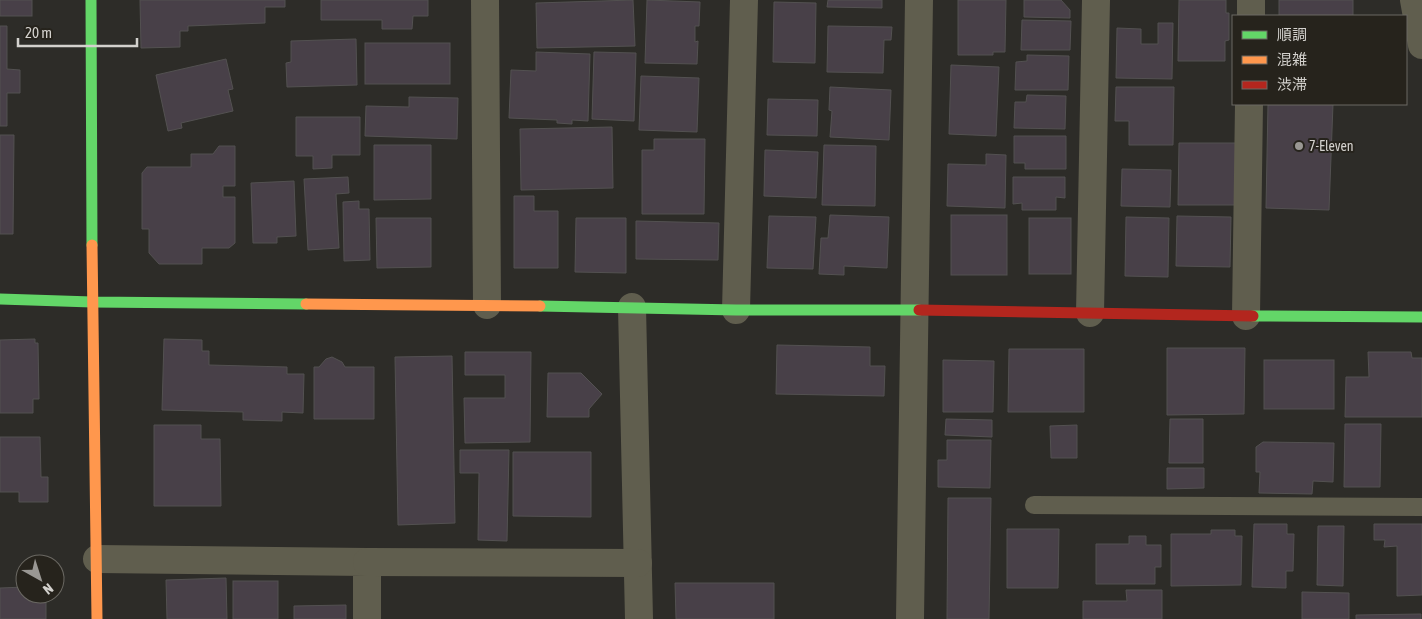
<svg xmlns="http://www.w3.org/2000/svg" width="1422" height="619" viewBox="0 0 1422 619" font-family="'Asap Condensed','Noto Sans JP',sans-serif">
	<style>
		.building { fill: #484048; stroke: #535151 }
		.lines { fill: none; stroke-linecap: round; stroke-linejoin: round }
		.lane { stroke: #605e4e; stroke-width: 18 }
		.street { stroke: #605e4e; stroke-width: 28 }
		.fast { stroke: #63d668; stroke-width: 11 }
		.slow { stroke: #ff974d; stroke-width: 11 }
		.jam { stroke: #b3261e; stroke-width: 11 }
		.poi-dot { fill: #999793; stroke: #26231c; stroke-width: 2 }
		.labels { text-anchor: middle; stroke-width: 4; stroke-linejoin: round; paint-order: stroke }
		.poi-label { font-size: 14px; fill: #d3d1cd; stroke: #26231c; text-anchor: start }
	</style>
	<rect width="100%" height="100%" fill="#2d2c28"/>
	<g class="building">
		<rect x="0" y="0" width="32" height="16"/>
		<polygon points="140,0 285,0 285,7 265,7 265,23 188,26 188,31 180,31 180,47 141,48"/>
		<polygon points="321,0 428,0 428,16 413,16 412,29 382,29 382,20 321,20"/>
		<polygon points="633,0 635,46 537,48 536,3"/>
		<polygon points="647,0 700,2 699,26 695,26 695,42 698,41 697,64 645,63"/>
		<polygon points="828,0 882,0 882,8 827,7"/>
		<polygon points="958,0 1006,0 1005,52 993,52 993,55 958,55"/>
		<polygon points="1024,0 1061,0 1070,10 1070,18 1024,17"/>
		<polygon points="1179,0 1226,0 1226,13 1229,13 1229,40 1225,41 1225,61 1178,61"/>
		<rect x="1279" y="0" width="74" height="16"/>
		<polygon points="774,2 816,3 815,63 773,62"/>
		<polygon points="1022,20 1071,21 1070,50 1021,50"/>
		<polygon points="1158,23 1173,23 1172,79 1116,78 1117,28 1141,29 1141,44 1158,44"/>
		<polygon points="0,26 7,26 7,69 20,70 20,93 7,93 7,126 0,126"/>
		<polygon points="828,26 892,27 891,40 884,40 883,73 827,72"/>
		<polygon points="356,39 357,85 287,87 286,63 291,62 291,41"/>
		<rect x="365" y="43" width="85" height="41"/>
		<polygon points="536,52 590,54 588,121 572,120 572,124 557,123 557,120 509,118 511,70 536,71"/>
		<polygon points="594,52 636,53 634,121 592,119"/>
		<polygon points="1027,55 1069,56 1068,90 1015,90 1016,62 1027,61"/>
		<polygon points="226,59 233,89 228,90 233,111 181,123 182,128 168,131 156,75"/>
		<polygon points="951,65 999,67 996,136 949,134"/>
		<polygon points="641,76 699,78 697,132 639,130"/>
		<polygon points="830,87 891,90 889,140 830,137 832,111 829,110"/>
		<polygon points="1116,87 1174,87 1173,145 1129,145 1129,121 1115,121"/>
		<polygon points="1027,95 1066,96 1065,129 1014,128 1015,102 1026,102"/>
		<polygon points="409,97 458,98 457,139 365,136 366,106 409,107"/>
		<polygon points="768,99 818,100 817,136 767,135"/>
		<polygon points="1268,104 1333,104 1329,210 1266,208"/>
		<polygon points="296,117 360,117 360,155 332,155 332,168 313,169 313,156 296,156"/>
		<polygon points="612,127 613,188 521,190 520,129"/>
		<polygon points="0,135 14,135 13,234 0,234"/>
		<polygon points="1014,136 1066,136 1066,169 1025,169 1025,163 1014,163"/>
		<polygon points="654,139 705,139 704,214 642,214 642,150 654,150"/>
		<polygon points="1179,143 1238,143 1237,205 1178,205"/>
		<polygon points="374,145 431,145 431,199 374,200"/>
		<polygon points="824,145 876,146 875,206 822,205"/>
		<polygon points="219,146 235,146 235,186 223,186 223,197 235,197 235,243 229,248 202,248 202,264 159,264 149,253 149,229 142,229 142,173 147,167 191,167 191,154 213,154"/>
		<polygon points="765,150 818,152 816,198 764,196"/>
		<polygon points="986,154 1006,155 1005,208 947,206 948,164 986,165"/>
		<polygon points="1122,169 1171,170 1170,207 1121,206"/>
		<polygon points="348,177 349,193 336,194 339,248 308,250 304,179"/>
		<polygon points="1013,177 1065,177 1065,198 1056,197 1056,210 1022,210 1022,203 1013,204"/>
		<polygon points="294,181 296,236 277,237 277,243 253,243 251,183"/>
		<polygon points="514,196 534,196 534,211 558,211 558,268 514,268"/>
		<polygon points="359,201 359,209 369,209 370,260 344,261 343,202"/>
		<polygon points="830,215 889,217 887,268 844,266 844,275 819,274 821,238 828,238"/>
		<rect x="951" y="215" width="56" height="60"/>
		<polygon points="769,216 816,217 813,269 767,268"/>
		<polygon points="1177,216 1231,217 1230,267 1176,266"/>
		<polygon points="1126,217 1169,218 1168,277 1125,276"/>
		<polygon points="376,218 431,218 431,267 377,268"/>
		<polygon points="576,218 626,218 626,273 575,272"/>
		<rect x="1029" y="218" width="42" height="56"/>
		<polygon points="636,221 719,223 718,260 636,259"/>
		<polygon points="35,339 35,343 38,343 39,399 33,399 33,413 0,413 0,340"/>
		<polygon points="164,339 202,340 202,351 209,351 209,365 287,367 287,374 304,374 303,413 282,412 282,421 243,420 243,412 162,410"/>
		<polygon points="777,345 870,347 870,366 885,366 884,396 776,394"/>
		<polygon points="1167,348 1245,348 1244,414 1167,415"/>
		<polygon points="1009,349 1084,349 1084,412 1008,412"/>
		<polygon points="465,352 531,352 530,442 465,443 464,398 505,398 505,375 465,375"/>
		<polygon points="1368,352 1411,352 1412,358 1422,358 1422,417 1345,417 1346,377 1369,377"/>
		<polygon points="452,356 455,523 398,525 395,357"/>
		<polygon points="332,357 342,362 345,367 374,367 374,419 314,419 314,367 319,367 326,359"/>
		<polygon points="943,360 994,361 993,412 943,412"/>
		<rect x="1264" y="360" width="70" height="49"/>
		<polygon points="548,373 581,373 602,394 589,409 589,417 547,417"/>
		<polygon points="946,419 992,420 992,437 945,435"/>
		<polygon points="1170,419 1203,419 1203,463 1169,463"/>
		<polygon points="1345,424 1381,424 1380,487 1344,487"/>
		<polygon points="154,425 201,425 201,439 220,439 221,506 154,506"/>
		<polygon points="1077,425 1077,458 1051,458 1050,426"/>
		<polygon points="0,437 40,437 41,477 48,477 48,502 19,502 19,492 0,492"/>
		<polygon points="947,440 991,440 990,488 938,487 938,460 947,460"/>
		<polygon points="1263,442 1334,443 1333,482 1313,481 1312,494 1259,493 1260,472 1256,472 1256,447"/>
		<polygon points="460,450 509,450 507,541 478,540 479,473 460,473"/>
		<polygon points="513,452 591,452 591,517 513,516"/>
		<polygon points="1167,468 1204,468 1204,488 1167,489"/>
		<polygon points="948,498 991,498 989,619 947,619"/>
		<polygon points="1254,524 1287,524 1287,534 1294,534 1293,571 1286,571 1286,588 1252,587"/>
		<polygon points="1374,524 1422,524 1422,595 1397,596 1397,546 1384,547 1385,540 1374,540"/>
		<polygon points="1318,526 1344,526 1343,586 1317,585"/>
		<polygon points="1007,529 1059,529 1058,588 1007,588"/>
		<polygon points="1211,530 1235,530 1235,536 1242,536 1241,585 1171,586 1171,534 1211,534"/>
		<polygon points="1129,536 1146,536 1146,545 1161,545 1161,567 1155,567 1155,584 1096,584 1096,544 1129,544"/>
		<polygon points="226,578 227,619 167,619 166,580"/>
		<rect x="233" y="581" width="45" height="38"/>
		<polygon points="675,583 774,583 774,619 676,619"/>
		<polygon points="25,587 25,594 46,594 46,619 0,619 0,588"/>
		<polygon points="1126,590 1162,590 1162,619 1083,619 1083,601 1127,601"/>
		<polygon points="1302,592 1349,593 1349,619 1302,619"/>
		<polygon points="346,605 346,619 294,619 294,606"/>
		<polygon points="1421,614 1421,619 1356,619 1356,615"/>
	</g>
	<g class="lines">
		<polyline class="lane" points="1034,505 1422,507"/>
		<g class="street">
			<polyline points="485,0 487,305"/>
			<polyline points="1414,0 1422,45"/>
			<polyline points="1251,16 1251,0"/>
			<polyline points="632,307 639,619"/>
			<polyline points="736,310 744,0"/>
			<polyline points="1090,313 1096,0"/>
			<polyline points="1246,316 1249,104"/>
			<polyline points="97,559 367,562 367,619"/>
			<polyline points="367,562 638,563"/>
			<polyline points="910,619 919,0"/>
		</g>
		<g class="fast">
			<polyline points="91,0 92,245"/>
			<polyline points="0,299 92,302 306,304"/>
			<polyline points="540,306 736,310 919,310"/>
			<polyline points="1253,316 1422,317"/>
		</g>
		<g class="slow">
			<polyline points="92,245 97,619"/>
			<polyline points="306,304 540,306"/>
		</g>
		<polyline class="jam" points="919,310 1253,316"/>
	</g>
	<circle class="poi-dot" cx="1299" cy="146" r="5"/>
	<g class="labels">
		<g class="poi-label">
			<text x="1309" y="151">7-Eleven</text>
		</g>
	</g>
	<rect x="1232" y="15" width="175" height="90" fill="#26231c" stroke="#6b6963"/>
	<rect x="1242" y="31" width="25" height="8" fill="#63d668" stroke="#6b6963"/>
	<text x="1277" y="40" font-size="15" fill="#d3d1cd">順調</text>
	<rect x="1242" y="56" width="25" height="8" fill="#ff974d" stroke="#6b6963"/>
	<text x="1277" y="65" font-size="15" fill="#d3d1cd">混雑</text>
	<rect x="1242" y="81" width="25" height="8" fill="#b3261e" stroke="#6b6963"/>
	<text x="1277" y="90" font-size="15" fill="#d3d1cd">渋滞</text>
	<g transform="translate(40 579) rotate(141)"><circle r="24" fill="#26231c" stroke="#6b6963"/>
	<path d="M0-4L9 19L0 12L-9 19Z" fill="#999793"/>
	<text y="-8" font-size="14" font-weight="bold" text-anchor="middle" fill="#d3d1cd">N</text>
	</g>
	<path d="M18 38v8h119v-8" fill="none" stroke="#d3d1cd" stroke-width="2.5"/>
	<text x="25" y="38" font-size="15" fill="#d3d1cd" stroke="#26231c" stroke-width="4" paint-order="stroke">20 m</text>
</svg>
